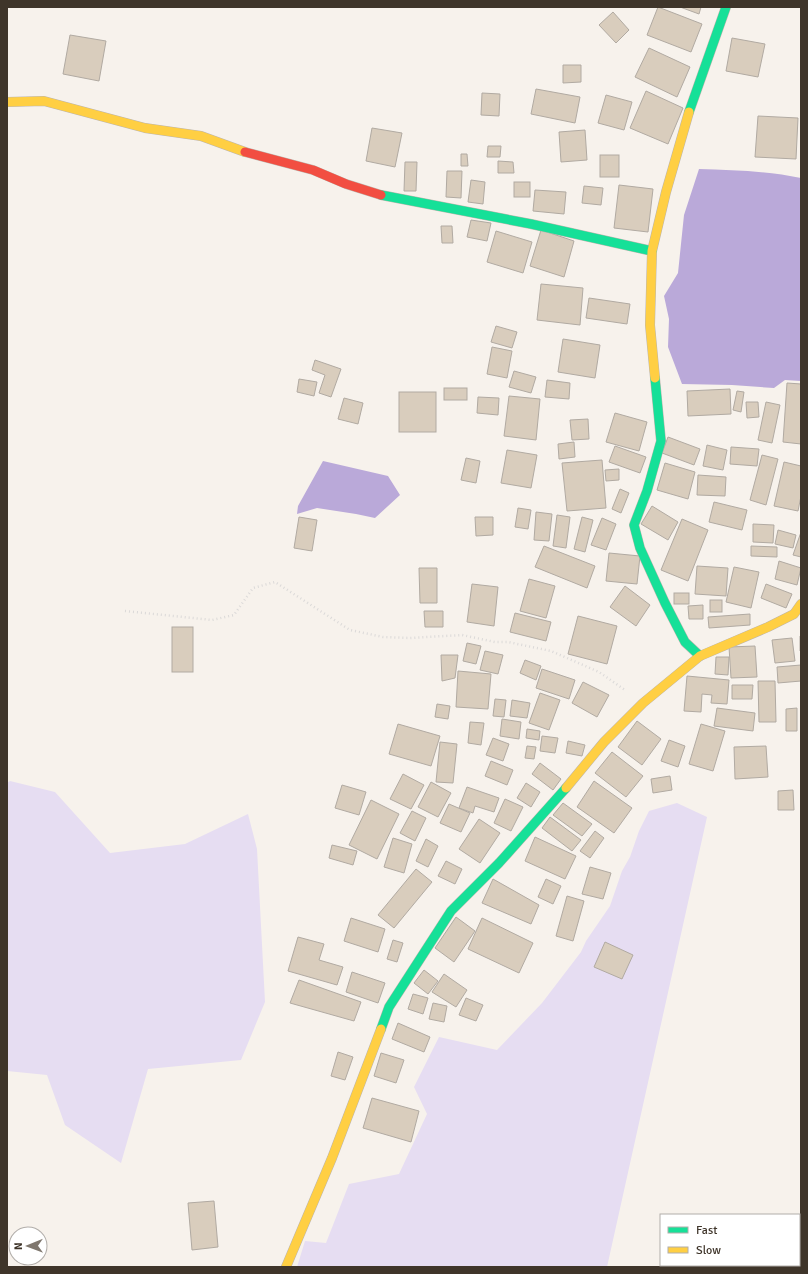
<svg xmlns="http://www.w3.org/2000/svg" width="808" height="1274" viewBox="0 0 808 1274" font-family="Signika,sans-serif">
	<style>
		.green { fill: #e6ddf2 }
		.water { fill: #baa9d9 }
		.building { fill: #d9cdbd; stroke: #b1aaa2 }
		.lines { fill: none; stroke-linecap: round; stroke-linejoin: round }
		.fast-casing { stroke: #bcb5ad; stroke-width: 10 }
		.slow-casing { stroke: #bcb5ad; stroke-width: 10 }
		.jam-casing { stroke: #bcb5ad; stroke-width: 10 }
		.path { stroke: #dbd9d8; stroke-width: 2.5; stroke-dasharray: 1 3; stroke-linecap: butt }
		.fast { stroke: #16e098; stroke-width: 9 }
		.slow { stroke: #ffcf43; stroke-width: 9 }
		.jam { stroke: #f24e42; stroke-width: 9 }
	</style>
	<rect width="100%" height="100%" fill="#f7f2ec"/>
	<g class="green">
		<polygon points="10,781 55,792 110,853 185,844 248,814 257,849 265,1002 241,1060 148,1069 121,1163 65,1125 47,1075 7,1071 7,783"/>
		<polygon points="677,803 707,817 607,1267 297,1267 305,1241 326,1243 349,1184 399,1174 427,1114 414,1087 439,1037 497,1050 542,1003 581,952 586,941 610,906 622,871 630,857 639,831 649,811"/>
	</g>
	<g class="water">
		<path d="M699 169C733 170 768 171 801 178V381L785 380 774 388 732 385 682 384 668 347 669 319 664 296 678 273 684 215Z"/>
		<polygon points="323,461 388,476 400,495 375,518 356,514 317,508 297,514 298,506"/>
	</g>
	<g class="building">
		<polygon points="658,7 702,24 691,52 647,35"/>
		<polygon points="680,7 701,7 699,14"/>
		<polygon points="613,12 629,30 616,43 599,25"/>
		<polygon points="70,35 106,41 99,81 63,74"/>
		<polygon points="732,38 765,44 758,77 726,71"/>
		<polygon points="649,48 690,67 677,97 635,77"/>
		<polygon points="563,65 581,65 581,82 563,83"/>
		<polygon points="536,89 580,97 575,123 531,114"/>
		<polygon points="646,91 683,108 668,144 630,128"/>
		<polygon points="482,93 500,94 499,116 481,115"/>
		<polygon points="606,95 632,102 624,130 598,123"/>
		<polygon points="758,116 798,118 796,159 755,157"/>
		<polygon points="372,128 402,133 395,167 366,161"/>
		<polygon points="585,130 587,160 561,162 559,132"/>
		<polygon points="488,146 501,146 500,157 487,157"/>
		<polygon points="461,154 467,154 468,166 461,166"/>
		<rect x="600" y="155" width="19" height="22"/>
		<polygon points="498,161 513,162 514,173 498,173"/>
		<polygon points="405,162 417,162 416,191 404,191"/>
		<polygon points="447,171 462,171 461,198 446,197"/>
		<polygon points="471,180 485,182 483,204 468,202"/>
		<rect x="514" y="182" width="16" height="15"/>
		<polygon points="619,185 653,189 648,232 614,228"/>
		<polygon points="584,186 603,188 601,205 582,203"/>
		<polygon points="535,190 566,192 564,214 533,211"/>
		<polygon points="471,220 491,223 487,241 467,237"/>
		<polygon points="441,226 452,226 453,243 442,243"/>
		<polygon points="541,230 574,241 564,277 530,266"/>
		<polygon points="496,231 532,242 523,273 487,262"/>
		<polygon points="541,284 583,288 580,325 537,320"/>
		<polygon points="589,298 630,304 627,324 586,318"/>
		<polygon points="496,326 517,332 512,348 491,342"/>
		<polygon points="563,339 600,345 595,378 558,372"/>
		<polygon points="492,347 512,351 507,378 487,374"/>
		<polygon points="315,360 341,369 331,397 319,393 325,375 312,370"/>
		<polygon points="514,371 536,377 531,393 509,387"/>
		<polygon points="299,379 317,382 314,396 297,392"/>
		<polygon points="547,380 570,383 569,399 545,397"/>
		<polygon points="787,383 801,384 801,444 783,442"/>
		<rect x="444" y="388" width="23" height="12"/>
		<polygon points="730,389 731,414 688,416 687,391"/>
		<polygon points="737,391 744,392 741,412 733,410"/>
		<rect x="399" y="392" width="37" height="40"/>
		<polygon points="509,396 540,399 536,440 504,436"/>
		<polygon points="478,397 499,398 498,415 477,413"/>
		<polygon points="344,398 363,403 358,424 338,419"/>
		<polygon points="746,402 758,402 759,417 747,418"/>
		<polygon points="766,402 780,405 772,443 758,440"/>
		<polygon points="615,413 647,422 639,451 606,442"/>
		<polygon points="588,419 589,439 572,440 570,420"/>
		<polygon points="668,437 700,449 694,465 662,453"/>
		<polygon points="574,442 575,457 559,459 558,444"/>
		<polygon points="707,445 727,450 723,470 703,466"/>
		<polygon points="615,446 646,457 640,473 609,462"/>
		<polygon points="731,447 759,449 757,466 730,464"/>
		<polygon points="507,450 537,455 531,488 501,483"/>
		<polygon points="762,455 778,459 766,505 750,500"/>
		<polygon points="466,458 480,461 476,483 461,480"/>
		<polygon points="602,460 606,508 567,511 562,463"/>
		<polygon points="784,462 801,466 801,496 798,511 774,506"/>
		<polygon points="665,463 695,472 688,499 657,490"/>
		<polygon points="619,469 619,480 606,481 605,470"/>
		<polygon points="698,475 726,477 725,496 697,495"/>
		<polygon points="620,489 629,493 621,513 612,509"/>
		<polygon points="714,502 747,510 742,530 709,522"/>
		<polygon points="652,506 678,522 668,540 641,524"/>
		<polygon points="518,508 531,510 528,529 515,527"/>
		<polygon points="536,512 552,514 549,541 534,540"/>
		<polygon points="557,515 570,517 566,548 553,546"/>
		<polygon points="299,517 317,520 312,551 294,548"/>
		<polygon points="475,517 493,517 493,535 476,536"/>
		<polygon points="582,517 593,520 585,552 574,549"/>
		<polygon points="602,518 616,524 606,550 591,545"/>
		<polygon points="682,519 708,530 688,581 661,570"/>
		<polygon points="753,524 774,525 773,543 753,542"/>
		<polygon points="778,530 796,535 793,548 775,544"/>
		<polygon points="801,532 801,557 793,555"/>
		<polygon points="544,546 595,566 587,588 535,567"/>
		<polygon points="751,546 777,547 777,557 751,556"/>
		<polygon points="609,553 640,556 637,584 606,581"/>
		<polygon points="779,561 801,568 797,585 775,579"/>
		<polygon points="697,566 728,568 726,596 695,594"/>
		<polygon points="734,567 759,572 751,608 726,602"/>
		<polygon points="419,568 437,568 437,603 420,603"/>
		<polygon points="529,579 555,586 546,618 520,611"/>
		<polygon points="472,584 498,587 494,626 467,622"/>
		<polygon points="766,584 792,594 786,608 761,598"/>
		<polygon points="625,586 650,605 636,626 610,607"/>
		<rect x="674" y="593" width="15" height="11"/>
		<rect x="710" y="600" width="12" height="12"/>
		<polygon points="703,605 703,619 689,619 688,606"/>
		<polygon points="424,611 443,611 443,627 425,627"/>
		<polygon points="515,613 551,622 546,641 510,632"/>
		<polygon points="750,614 750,625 709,628 708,617"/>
		<polygon points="578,616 617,626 607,664 568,654"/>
		<rect x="172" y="627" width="21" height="45"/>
		<polygon points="800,636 801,636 801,650 800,651"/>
		<polygon points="792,638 795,661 775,663 772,640"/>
		<polygon points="467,643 481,646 476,664 463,661"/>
		<polygon points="755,646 757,677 731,678 729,647"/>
		<polygon points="485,651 503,655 498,674 480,670"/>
		<polygon points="441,655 458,655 455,678 442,681"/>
		<polygon points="716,657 729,657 728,675 715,674"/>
		<polygon points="525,660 541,666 536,680 520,673"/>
		<polygon points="801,665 801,681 778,683 777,667"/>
		<polygon points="542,669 575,680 569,699 536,688"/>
		<polygon points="458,671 491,674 488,709 456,707"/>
		<polygon points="687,676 729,680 727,704 711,703 712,695 702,694 701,712 684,711"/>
		<polygon points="758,681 775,681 776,722 759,722"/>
		<polygon points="583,682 609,695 597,717 572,703"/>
		<polygon points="732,685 753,685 752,699 732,699"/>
		<polygon points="540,693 560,700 549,730 529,723"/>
		<polygon points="495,699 506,700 504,717 493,716"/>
		<polygon points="512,700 530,703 527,718 510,716"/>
		<polygon points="437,704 450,706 448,719 435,717"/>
		<polygon points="717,708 755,713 753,731 714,726"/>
		<polygon points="797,708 797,731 786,731 786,709"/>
		<polygon points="502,719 521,722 519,739 500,736"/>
		<polygon points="637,721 661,739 642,765 618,747"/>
		<polygon points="470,722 484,723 481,745 468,743"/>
		<polygon points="398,724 440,736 431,766 389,754"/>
		<polygon points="701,724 725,731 713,771 689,764"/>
		<polygon points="527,729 540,731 539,740 526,738"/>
		<polygon points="542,736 558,738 555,753 540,751"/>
		<polygon points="493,738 509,744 503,761 486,755"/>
		<polygon points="669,740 685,746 678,767 661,761"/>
		<polygon points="568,741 585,745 582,756 566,753"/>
		<polygon points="440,742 457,744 453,783 436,782"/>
		<polygon points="527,746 536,747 534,759 525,758"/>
		<polygon points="766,746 768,777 735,779 734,747"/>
		<polygon points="612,752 643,776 626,797 595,773"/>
		<polygon points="491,761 513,770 507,785 485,776"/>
		<polygon points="540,763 561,779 553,790 532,774"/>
		<polygon points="403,774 424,785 411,809 390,799"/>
		<polygon points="670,776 672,790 653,793 651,779"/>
		<polygon points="594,781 632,808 614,833 577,807"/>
		<polygon points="431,782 451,793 438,817 418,807"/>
		<polygon points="526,783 540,792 531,807 517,798"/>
		<polygon points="342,785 366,792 359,815 335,808"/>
		<polygon points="467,787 499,798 494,812 475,806 473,813 459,808"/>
		<polygon points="793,790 794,810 778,810 778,791"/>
		<polygon points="505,799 523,807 511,831 494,823"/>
		<polygon points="371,800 399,814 377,859 349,845"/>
		<polygon points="563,803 592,824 582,836 553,815"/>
		<polygon points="449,804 470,813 461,832 440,823"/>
		<polygon points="412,811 426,818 415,841 400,833"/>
		<polygon points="550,817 581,840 572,851 542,828"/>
		<polygon points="479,819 500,833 480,863 459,849"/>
		<polygon points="595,831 604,838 590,858 580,851"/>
		<polygon points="535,837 576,856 565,879 525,861"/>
		<polygon points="393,838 412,844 404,873 384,867"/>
		<polygon points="426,839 438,846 428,867 416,861"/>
		<polygon points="332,845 357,851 353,865 329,858"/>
		<polygon points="446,861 462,869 455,884 438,876"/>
		<polygon points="590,867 611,873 603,899 582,894"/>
		<polygon points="416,869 432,882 394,928 378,915"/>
		<polygon points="493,879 539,905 531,924 482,903"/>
		<polygon points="546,879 561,886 553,904 538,897"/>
		<polygon points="567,896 584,901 573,941 556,936"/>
		<polygon points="456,917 475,931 454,962 435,948"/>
		<polygon points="351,918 385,929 378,952 344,941"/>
		<polygon points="482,918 533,943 519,973 468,949"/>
		<polygon points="298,937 324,944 319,960 343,967 337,985 288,971"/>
		<polygon points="393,940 403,943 397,962 387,959"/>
		<polygon points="605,942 633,955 622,979 594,967"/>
		<polygon points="424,970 438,981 428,994 414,983"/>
		<polygon points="352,972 385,983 378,1003 346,992"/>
		<polygon points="444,974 467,990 456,1007 432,992"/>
		<polygon points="299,980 361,1002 354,1021 290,1003"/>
		<polygon points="413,994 428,998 423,1014 408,1009"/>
		<polygon points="466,998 483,1005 476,1021 459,1015"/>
		<polygon points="433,1003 447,1006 444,1022 429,1019"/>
		<polygon points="398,1023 430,1037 424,1052 392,1039"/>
		<polygon points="338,1052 353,1057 345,1080 331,1076"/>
		<polygon points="381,1053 404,1060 396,1083 374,1076"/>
		<polygon points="372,1098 419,1111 411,1142 363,1128"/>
		<polygon points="214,1201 218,1247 192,1250 188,1203"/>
	</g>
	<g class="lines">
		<defs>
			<g id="fast">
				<polyline points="689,112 726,7"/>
				<polyline points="381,195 531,224 652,251"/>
				<polyline points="655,378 661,441 647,491 634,525 640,548 665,603 685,642 700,656"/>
				<polyline points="381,1029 389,1007 451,911 499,863 566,788"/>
			</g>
			<g id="slow">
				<polyline points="7,102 44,101 145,128 201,136 245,152"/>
				<polyline points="655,378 650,325 652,251 666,192 689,112"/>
				<polyline points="566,788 604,742 643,703 700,656 768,627 794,614 801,604"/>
				<polyline points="286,1267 332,1158 381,1029"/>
			</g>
			<polyline id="jam" points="245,152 313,170 346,184 381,195"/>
		</defs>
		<use href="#fast" class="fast-casing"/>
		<use href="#slow" class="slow-casing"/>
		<use href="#jam" class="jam-casing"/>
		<polyline class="path" points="125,611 212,620 234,615 253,588 275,582 350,630 383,637 410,638 462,635 495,642 508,642 527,646 551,651 599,672 625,690"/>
		<use href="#fast" class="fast"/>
		<use href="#slow" class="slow"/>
		<use href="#jam" class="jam"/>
	</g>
	<rect width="808" height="1274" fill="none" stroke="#3f352a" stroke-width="16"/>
	<rect x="660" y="1214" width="140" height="52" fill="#ffffff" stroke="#b2aeaa"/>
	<rect x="668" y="1227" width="20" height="6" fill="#16e098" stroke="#b2aeaa"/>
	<text x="696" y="1234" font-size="12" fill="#3f352a">Fast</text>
	<rect x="668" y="1247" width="20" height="6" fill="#ffcf43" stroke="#b2aeaa"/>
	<text x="696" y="1254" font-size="12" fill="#3f352a">Slow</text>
	<g transform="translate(28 1246) rotate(269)"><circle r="19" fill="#ffffff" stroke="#b2aeaa"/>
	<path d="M0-3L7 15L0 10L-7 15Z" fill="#7f776e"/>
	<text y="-6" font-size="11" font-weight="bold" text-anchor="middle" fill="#3f352a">N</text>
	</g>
</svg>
